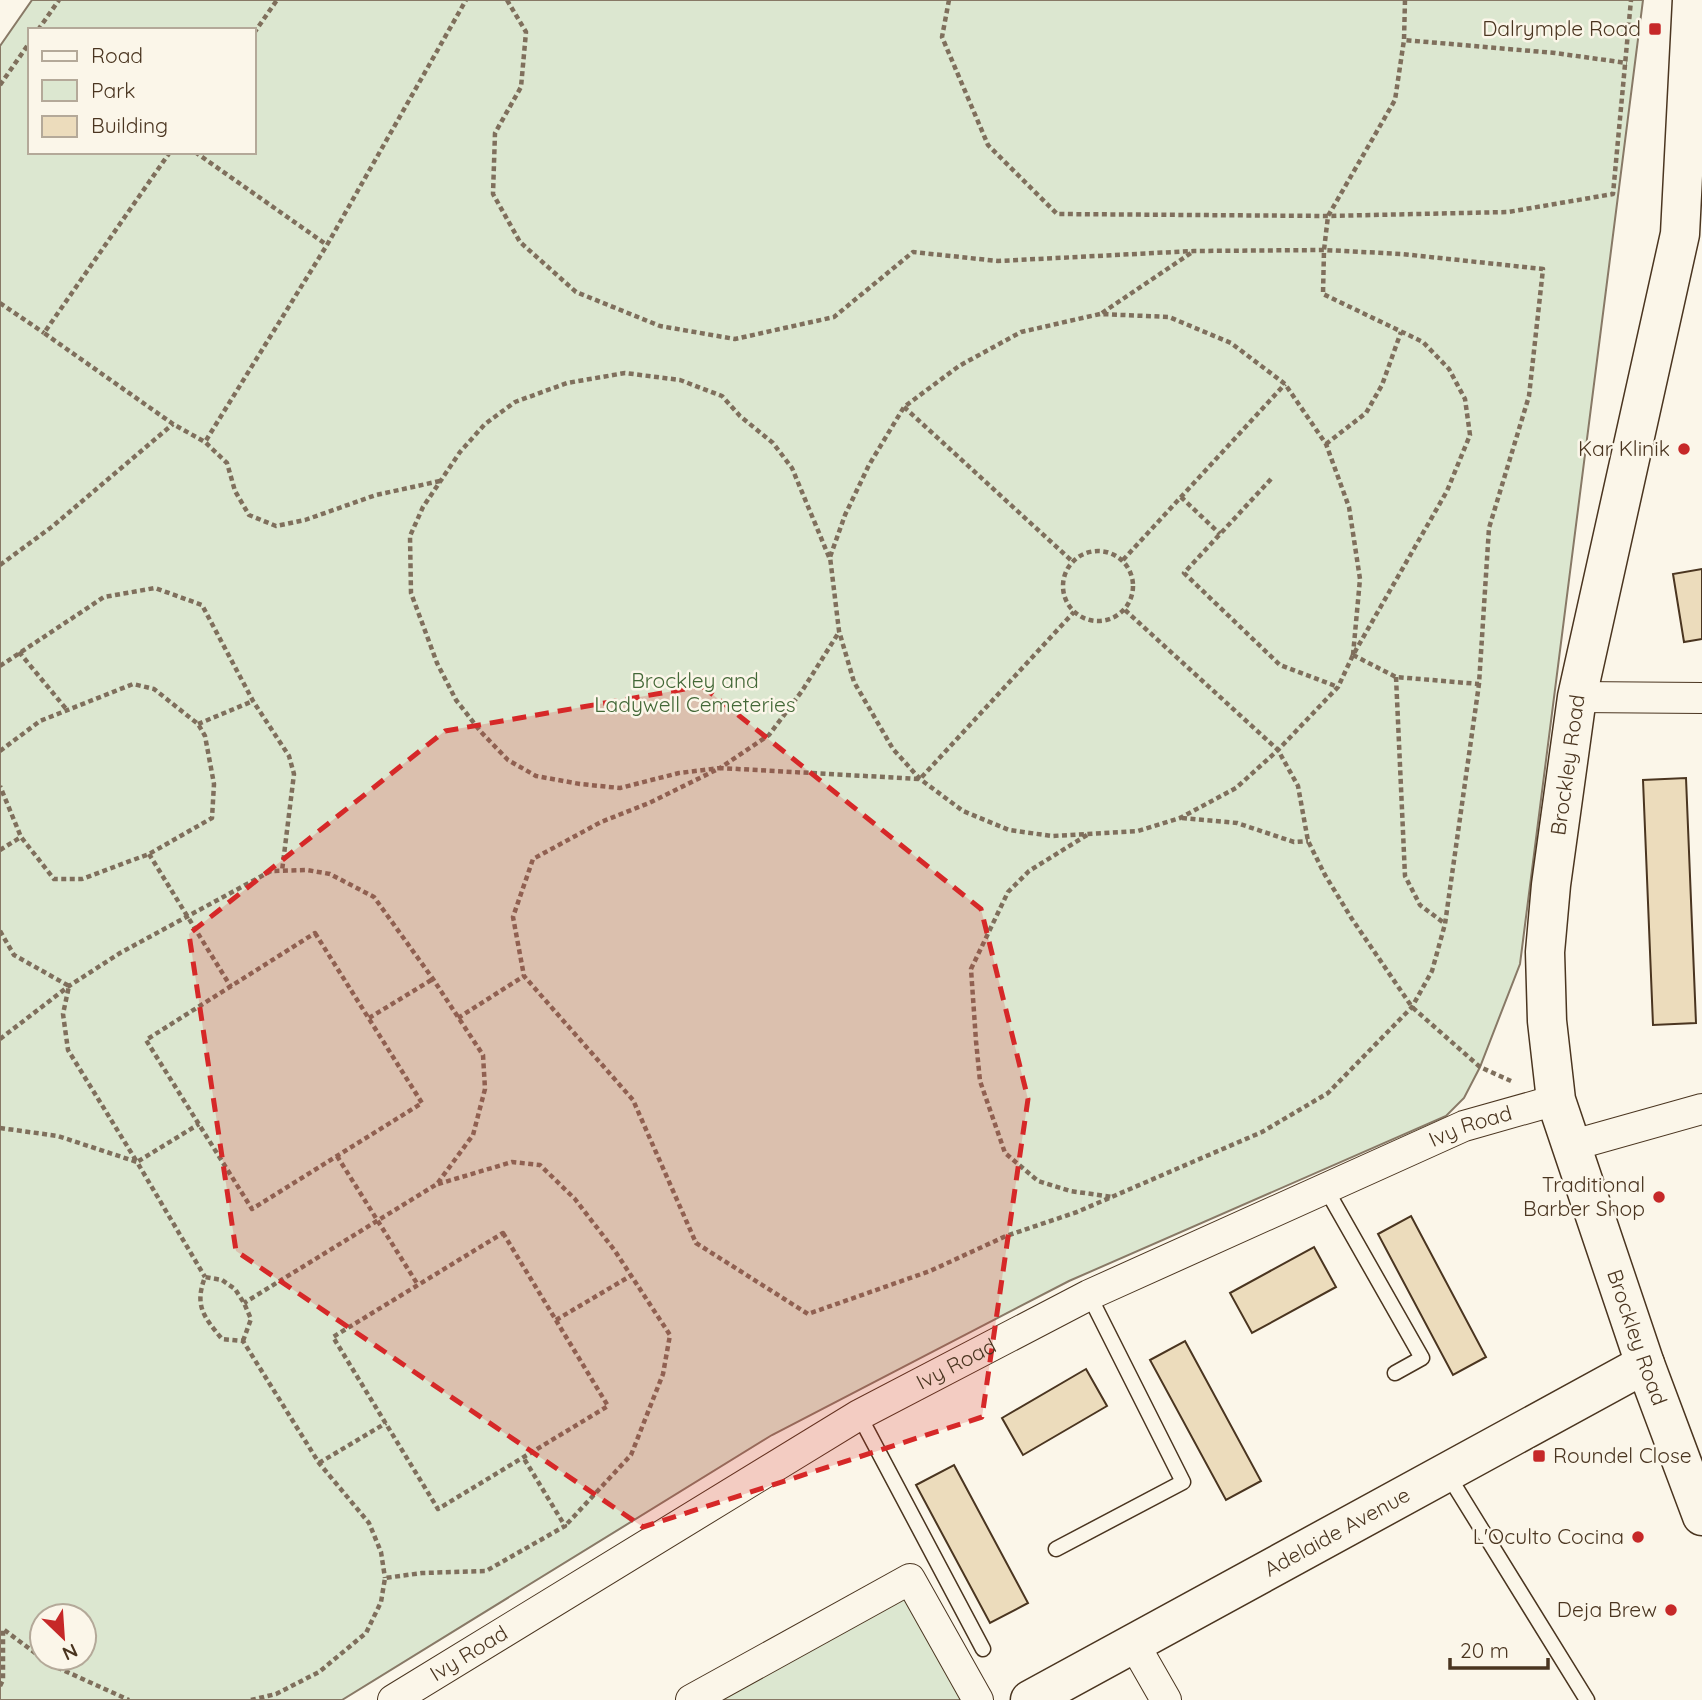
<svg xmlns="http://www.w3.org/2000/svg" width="1702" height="1700" viewBox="0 0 1702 1700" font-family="Quicksand,sans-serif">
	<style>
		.green { fill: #dce7d0; stroke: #887966; stroke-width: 2; fill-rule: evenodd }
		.building { fill: #ecdcbc; stroke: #4a3520; stroke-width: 2 }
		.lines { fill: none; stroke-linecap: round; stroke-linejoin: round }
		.service-casing { stroke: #4a3520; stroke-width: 17 }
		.minor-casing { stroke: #4a3520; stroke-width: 32 }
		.secondary-casing { stroke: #4a3520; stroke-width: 41 }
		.path { stroke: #7f6f5c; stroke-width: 4.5; stroke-dasharray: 5 3.5; stroke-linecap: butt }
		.service { stroke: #fbf6e9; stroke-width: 14 }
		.minor { stroke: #fbf6e9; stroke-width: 30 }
		.secondary { stroke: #fbf6e9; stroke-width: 38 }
		.marked { fill: #d62828; fill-opacity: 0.2; stroke: #d62828; stroke-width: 5; stroke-dasharray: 14 9; stroke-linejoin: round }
		.poi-dot { fill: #c62828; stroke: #fbf6e9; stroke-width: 2.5 }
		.labels { text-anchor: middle; stroke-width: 5; stroke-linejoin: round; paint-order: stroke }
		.poi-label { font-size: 21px; fill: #4a3520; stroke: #fbf6e9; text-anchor: end }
		.park-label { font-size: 21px; fill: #436837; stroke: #fbf6e9 }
		.street-label { font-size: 21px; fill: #4a3520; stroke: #fbf6e9 }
	</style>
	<rect width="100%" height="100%" fill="#fbf6e9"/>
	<g class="green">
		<path d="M32 0H1643L1520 964 1480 1067 1464 1098 1446 1116 1069 1281 772 1435 342 1700H0V46ZM30 30H254V152H30ZM42 1616H84V1658H42Z"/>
		<polygon points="910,1579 972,1700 691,1700"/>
	</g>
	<g class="building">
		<polygon points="1702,569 1702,639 1684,642 1673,574"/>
		<polygon points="1686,778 1696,1023 1653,1025 1643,780"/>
		<polygon points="1411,1216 1486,1357 1453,1375 1378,1234"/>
		<polygon points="1314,1247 1336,1287 1252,1333 1230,1293"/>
		<polygon points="1185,1341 1261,1481 1226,1500 1150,1360"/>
		<polygon points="1086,1369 1107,1406 1023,1455 1002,1418"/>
		<polygon points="954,1465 1028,1603 990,1623 916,1485"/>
	</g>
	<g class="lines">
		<defs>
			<g id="service">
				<polyline points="1326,1189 1422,1358 1395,1373"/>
				<polyline points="859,1415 983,1649"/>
				<polyline points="1448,1475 1587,1700"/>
				<polyline points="1056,1549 1183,1482 1089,1295"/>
			</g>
			<g id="minor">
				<polyline points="1577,697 1702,698"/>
				<polyline points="1570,1146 1702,1109"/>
				<polyline points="1134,1644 1166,1700"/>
				<path id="s1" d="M393 1700 859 1415 1089 1295 1464 1126 1556 1100"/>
				<polyline points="691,1700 910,1579 978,1700"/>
			</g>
			<g id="secondary">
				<path id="s2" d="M1692 0 1680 234 1577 697 1551 885 1545 952 1547 1021 1556 1100 1645 1364 1702 1516"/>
				<path id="s3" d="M1030 1700 1645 1364"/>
			</g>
		</defs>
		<use href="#service" class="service-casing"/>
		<use href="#minor" class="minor-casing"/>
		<use href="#secondary" class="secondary-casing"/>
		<g class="path">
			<polyline points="507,0 526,32 521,87 495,133 493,194 520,242 576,292 660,326 735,339 834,317 913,252 998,261 1194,251 1324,250 1402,254 1543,269 1529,396 1489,528 1479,684 1445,924 1432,971 1412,1007 1328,1093 1262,1132 1077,1212 1006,1236 930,1271 808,1314 696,1243 633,1100 524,976 513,917 533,859 601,822 649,803 720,768 920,779 1074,612"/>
			<polyline points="949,0 942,37 988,145 1057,214 1328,216 1508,212 1613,194 1631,0"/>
			<polyline points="1405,0 1404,40 1555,53 1627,63"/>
			<polyline points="38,30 59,0"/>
			<polyline points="254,33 277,0"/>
			<polyline points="0,85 30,42"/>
			<polyline points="170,152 44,333 173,424 205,442"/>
			<polyline points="195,152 327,245"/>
			<polyline points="0,303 44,333"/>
			<polyline points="1102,313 1194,251"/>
			<polyline points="904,407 1073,562"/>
			<polyline points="1326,444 1366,413 1382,385 1401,332"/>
			<polyline points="1271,479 1184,573 1280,665 1338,687"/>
			<polyline points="440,481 376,495 305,520 276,526 249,515 235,491 227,463 205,442 327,245 466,0"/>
			<polyline points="1181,497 1220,534"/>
			<circle cx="1098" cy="586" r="35"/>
			<polyline points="829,557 792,468 773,443 740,416 722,396 680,380 625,373 567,383 515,402 485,424 460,452 423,507 410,536 411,593 437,663 456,700 481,732 508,760 536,776 580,784 620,788 679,773 720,768 769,735 802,691 839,632"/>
			<polyline points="1123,560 1285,384"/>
			<polyline points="0,565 53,526 173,424"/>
			<polyline points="1125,610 1278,750 1298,786 1308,841 1325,875 1352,919 1412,1007 1480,1067 1511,1081"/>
			<polyline points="19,652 67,710"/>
			<polyline points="1353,655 1360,579 1349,507 1326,444 1285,384 1231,343 1169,317 1100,314 1021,332 959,366 904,407 869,465 845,515 830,557 839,631 854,682 893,749 920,779 963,811 1009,830 1052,836 1138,831 1180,818 1236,788 1278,750 1338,687 1353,655 1447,491 1470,435 1465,399 1449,369 1423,342 1323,294 1324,250 1328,216 1395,100 1404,40"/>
			<polyline points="1353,655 1396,677 1479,684"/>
			<polyline points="0,666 104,597 155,588 202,605 253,701 289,756 294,774 282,871"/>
			<polyline points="1396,677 1405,876 1420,905 1444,923"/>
			<polyline points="198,724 253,701"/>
			<polyline points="0,751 40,721 133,684 154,689 198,724 205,736 214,784 212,818 149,854 82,879 54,879 21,837 0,786"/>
			<polyline points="1182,818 1237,823 1294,842 1308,841"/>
			<polyline points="1087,835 1029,871 1008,892 971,969 976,1041 980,1081 1005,1153 1038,1181 1070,1191 1113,1197"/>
			<polyline points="0,850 21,837"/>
			<polyline points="149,854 231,987"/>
			<polyline points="0,931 14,955 69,986 63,1014 68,1050 137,1162 199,1124"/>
			<polygon points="315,933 422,1103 252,1209 146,1040"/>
			<polyline points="369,1018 433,979"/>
			<polyline points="458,1018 524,976"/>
			<polyline points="0,1039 69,986 120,953 271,871 307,870 330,874 374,897 433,979 483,1055 485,1089 473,1135 437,1184 244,1303"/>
			<polyline points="0,1128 58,1136 137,1162 205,1277"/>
			<polyline points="337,1156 418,1285"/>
			<polyline points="438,1184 512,1162 540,1165 575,1199 615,1251 670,1335 663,1374 631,1455 565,1526"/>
			<polygon points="503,1233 608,1406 438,1509 333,1337"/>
			<polyline points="556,1320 632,1275"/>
			<path d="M243 1341 251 1319 244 1303 235 1289 222 1280 205 1277C194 1306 204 1317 222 1339L243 1341 319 1463 369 1523 381 1552 385 1578"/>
			<polyline points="319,1463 386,1423"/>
			<polyline points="43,1658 54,1666 129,1700"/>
			<polyline points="0,1686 3,1680 3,1629 42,1658"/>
			<polyline points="251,1700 276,1694 319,1672 366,1633 381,1602 385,1578 422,1573 486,1571 565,1526 523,1457"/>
		</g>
		<use href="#service" class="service"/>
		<use href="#minor" class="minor"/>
		<use href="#secondary" class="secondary"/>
	</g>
	<path class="marked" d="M702 686 981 909 1028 1099 982 1417 643 1527 236 1251 189 934 445 731Z"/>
	<g class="poi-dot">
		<rect x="1648" y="22" width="14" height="14" rx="3.5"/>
		<circle cx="1684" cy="449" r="7"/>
		<circle cx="1659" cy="1197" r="7"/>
		<rect x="1532" y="1449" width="14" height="14" rx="3.5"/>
		<circle cx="1638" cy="1537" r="7"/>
		<circle cx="1671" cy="1610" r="7"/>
	</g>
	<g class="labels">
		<g class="poi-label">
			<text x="1641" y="36">Dalrymple Road</text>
			<text x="1670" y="456">Kar Klinik</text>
			<text x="1645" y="1192">Traditional<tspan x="1645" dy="24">Barber Shop</tspan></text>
			<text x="1553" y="1463" text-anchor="start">Roundel Close</text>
			<text x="1624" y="1544">L'Oculto Cocina</text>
			<text x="1657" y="1617">Deja Brew</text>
		</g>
		<g class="park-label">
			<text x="695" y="688">Brockley and<tspan x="695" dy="24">Ladywell Cemeteries</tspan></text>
		</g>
		<g class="street-label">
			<text transform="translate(1568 765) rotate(-82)" y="7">Brockley Road</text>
			<text dy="7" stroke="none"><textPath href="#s1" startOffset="1223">Ivy Road</textPath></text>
			<text dy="7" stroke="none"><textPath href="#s2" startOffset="1365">Brockley Road</textPath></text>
			<text dy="7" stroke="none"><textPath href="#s1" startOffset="656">Ivy Road</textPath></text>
			<text dy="7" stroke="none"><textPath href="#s3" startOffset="350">Adelaide Avenue</textPath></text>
			<text dy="7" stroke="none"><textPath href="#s1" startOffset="89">Ivy Road</textPath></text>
		</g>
	</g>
	<rect x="28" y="28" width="228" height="126" fill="#fbf6e9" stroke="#b4a999" stroke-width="2"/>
	<rect x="42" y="51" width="35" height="10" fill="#fbf6e9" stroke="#b4a999" stroke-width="2"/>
	<text x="91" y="63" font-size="21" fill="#4a3520">Road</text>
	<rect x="42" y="80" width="35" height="21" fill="#dce7d0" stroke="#b4a999" stroke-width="2"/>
	<text x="91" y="98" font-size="21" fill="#4a3520">Park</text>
	<rect x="42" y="116" width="35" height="21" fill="#ecdcbc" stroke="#b4a999" stroke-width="2"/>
	<text x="91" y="133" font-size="21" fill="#4a3520">Building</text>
	<g transform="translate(63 1637) rotate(155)"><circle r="33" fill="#fbf6e9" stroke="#b4a999" stroke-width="2"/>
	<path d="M0-5L12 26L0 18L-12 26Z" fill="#c62828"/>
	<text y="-10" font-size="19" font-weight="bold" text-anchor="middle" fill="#4a3520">N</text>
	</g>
	<path d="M1450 1658v10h98v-10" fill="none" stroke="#4a3520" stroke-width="3.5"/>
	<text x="1460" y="1658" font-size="21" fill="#4a3520" stroke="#fbf6e9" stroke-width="5" paint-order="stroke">20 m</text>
</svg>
